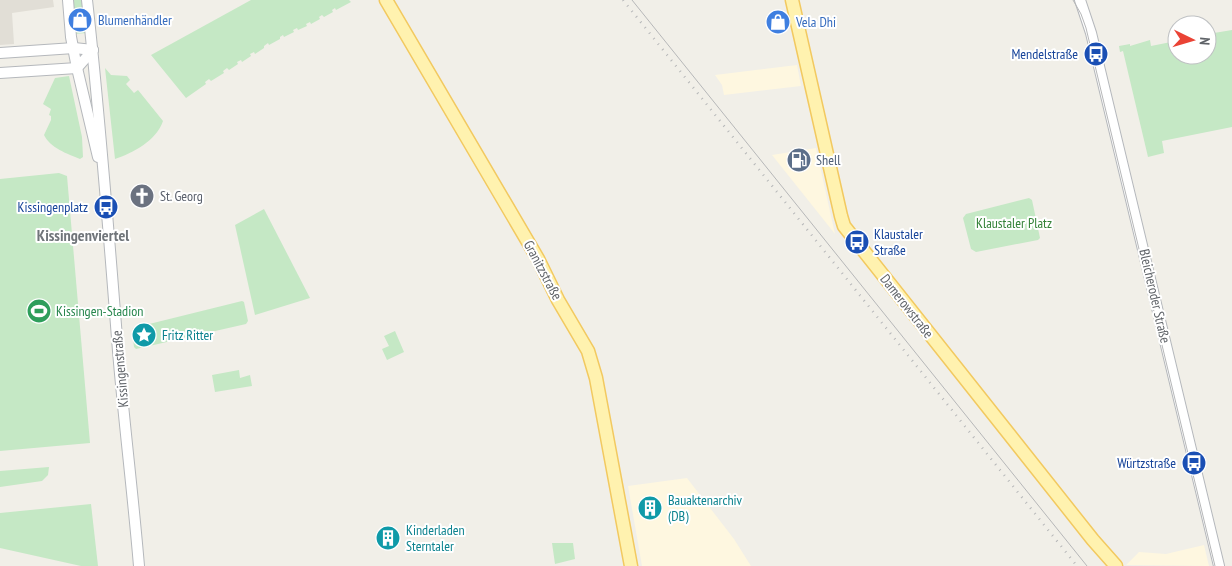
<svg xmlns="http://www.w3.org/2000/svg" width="1232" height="566" viewBox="0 0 1232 566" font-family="'PT Sans Narrow',sans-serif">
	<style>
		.commercial { fill: #fef7e0 }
		.education { fill: #e1ded6 }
		.green { fill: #c5e8c5 }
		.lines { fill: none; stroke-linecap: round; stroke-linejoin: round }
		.minor-casing { stroke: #b5b8bc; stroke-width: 12 }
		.major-casing { stroke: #f2c960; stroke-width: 15 }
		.minor { stroke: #fff; stroke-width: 10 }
		.major { stroke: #fff2af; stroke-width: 12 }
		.tram { stroke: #b6b7b8; stroke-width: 1 }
		.rail { stroke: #b6b7b8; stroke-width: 2.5; stroke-dasharray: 1 6; stroke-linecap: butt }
		.labels { text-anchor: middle; stroke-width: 4; stroke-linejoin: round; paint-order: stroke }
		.shop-label { font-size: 14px; fill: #366cbe; stroke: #fff; text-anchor: start }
		.transit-label { font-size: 14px; fill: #164399; stroke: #fff; text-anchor: end }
		.service-label { font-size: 14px; fill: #4e5e75; stroke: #fff; text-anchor: start }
		.worship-label { font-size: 14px; fill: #5b616d; stroke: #fff; text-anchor: start }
		.park-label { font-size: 14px; fill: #348238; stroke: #fff }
		.street-label { font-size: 14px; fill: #5f6368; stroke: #fff }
		.leisure-label { font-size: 14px; fill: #27864d; stroke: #fff; text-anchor: start }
		.culture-label { font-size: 14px; fill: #0d838f; stroke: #fff; text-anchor: start }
		.quarter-label { font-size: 16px; font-weight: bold; fill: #70757a; stroke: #fff }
	</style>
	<rect width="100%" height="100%" fill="#f1efe8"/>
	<g class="commercial">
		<polygon points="797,65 801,86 724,95 722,85 715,75"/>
		<polygon points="816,148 835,234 772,155"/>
		<polygon points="687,478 734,539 751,566 642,566 628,486"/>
		<polygon points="1204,545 1209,566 1126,565 1139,552 1166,554"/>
	</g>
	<polygon class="education" points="0,0 53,0 54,7 12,13 14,44 0,45"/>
	<g class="green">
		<polygon points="70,0 84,0 87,33 74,34"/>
		<polygon points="251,0 349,0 351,2 336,10 335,8 332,10 333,12 324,17 322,15 319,17 320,19 311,24 310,22 306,24 307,26 298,30 297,28 293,30 294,32 284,37 283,35 280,37 280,39 269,45 268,43 264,46 264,48 255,54 254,52 250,54 251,56 242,62 241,60 237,62 238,64 229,70 227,68 223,71 224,73 211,81 209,79 205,82 206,84 186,98 151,55"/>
		<polygon points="1232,30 1232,127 1162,141 1164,153 1148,157 1123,51 1120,52 1119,46 1130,44 1130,46 1150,40 1151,46 1171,42 1172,44 1177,43 1177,55 1207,55 1207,37 1214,35 1214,33"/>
		<path d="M105 68 111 75 127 76 130 80 126 84 134 93 138 90 163 121C156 141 133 153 115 159Z"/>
		<path d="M69 76 82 137 83 157 80 159C68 154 50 148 44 135L51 120V116L49 115 51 109 43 104 55 78Z"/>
		<polygon points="59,173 67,176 90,443 0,451 0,179"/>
		<polygon points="1029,198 1032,200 1040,238 1038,240 976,252 971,249 963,218 966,214"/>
		<polygon points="264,209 310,298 255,315 235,225"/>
		<polygon points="242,301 244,302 248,321 246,324 136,349 134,347 132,331 133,328"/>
		<polygon points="395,331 404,352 387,360 382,349 389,346 384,336"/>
		<polygon points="239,370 240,378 250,375 252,386 215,392 212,375"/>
		<polygon points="49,467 48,475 42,481 0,487 0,471"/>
		<polygon points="91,504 98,566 81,566 0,548 0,513"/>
		<polygon points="552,543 573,543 575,559 555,564"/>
	</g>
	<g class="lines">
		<defs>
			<g id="minor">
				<polyline points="68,0 71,37 77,68 98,157"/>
				<path d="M87 0C100 117 109 234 118 351 124 423 133 494 139 566"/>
				<polyline points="1080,0 1091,33 1219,566"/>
				<polyline points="0,53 74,48 93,50"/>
				<polyline points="0,73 77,68 93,50"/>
			</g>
			<g id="major">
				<polyline points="386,0 538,259 558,300 588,351 596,378 631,566"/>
				<polyline points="792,0 841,216 844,226 1093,540 1116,566"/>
			</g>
		</defs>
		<use href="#minor" class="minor-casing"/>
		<use href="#major" class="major-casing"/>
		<use href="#minor" class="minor"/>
		<use href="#major" class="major"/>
		<g class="tram">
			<polyline points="632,0 1087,566"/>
			<polyline points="1073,0 1081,14 1086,28 1215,566"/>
		</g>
		<polyline class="rail" points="623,0 1077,566"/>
	</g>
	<defs>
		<symbol id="shop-disc" viewBox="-11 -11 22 22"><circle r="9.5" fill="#3f7fe0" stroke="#fff"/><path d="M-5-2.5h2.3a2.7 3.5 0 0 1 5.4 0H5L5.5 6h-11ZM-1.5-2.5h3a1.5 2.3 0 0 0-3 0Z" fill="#fff"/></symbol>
		<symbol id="bus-disc" viewBox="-11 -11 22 22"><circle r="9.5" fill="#1a4fb4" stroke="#fff"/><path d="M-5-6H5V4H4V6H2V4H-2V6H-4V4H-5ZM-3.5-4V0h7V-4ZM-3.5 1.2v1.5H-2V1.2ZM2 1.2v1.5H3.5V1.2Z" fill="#fff"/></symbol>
		<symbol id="fuel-disc" viewBox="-11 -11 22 22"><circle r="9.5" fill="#5c6f8a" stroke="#fff"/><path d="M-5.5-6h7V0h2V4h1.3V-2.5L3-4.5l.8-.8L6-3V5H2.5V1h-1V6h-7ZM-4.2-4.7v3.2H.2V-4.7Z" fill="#fff"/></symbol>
		<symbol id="church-disc" viewBox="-11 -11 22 22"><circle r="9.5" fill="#6b7280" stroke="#fff"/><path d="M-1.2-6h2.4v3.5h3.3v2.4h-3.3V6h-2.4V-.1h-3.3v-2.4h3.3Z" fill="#fff"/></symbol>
		<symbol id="stadium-disc" viewBox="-11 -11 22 22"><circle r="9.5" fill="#2e9e5b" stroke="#fff"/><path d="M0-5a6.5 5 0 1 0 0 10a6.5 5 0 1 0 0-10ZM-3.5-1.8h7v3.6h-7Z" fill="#fff"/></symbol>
		<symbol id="sight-disc" viewBox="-11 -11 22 22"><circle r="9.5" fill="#0f9aa8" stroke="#fff"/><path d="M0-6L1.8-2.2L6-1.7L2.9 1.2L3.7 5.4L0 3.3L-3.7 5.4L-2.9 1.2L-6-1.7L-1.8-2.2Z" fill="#fff"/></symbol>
		<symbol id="building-disc" viewBox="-11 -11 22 22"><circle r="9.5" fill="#0f9aa8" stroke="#fff"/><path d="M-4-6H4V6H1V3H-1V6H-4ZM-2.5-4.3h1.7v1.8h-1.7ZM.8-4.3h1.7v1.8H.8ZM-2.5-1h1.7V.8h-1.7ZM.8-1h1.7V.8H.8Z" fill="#fff"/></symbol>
	</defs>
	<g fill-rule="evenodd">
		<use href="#shop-disc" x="66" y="6" width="28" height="28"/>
		<use href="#shop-disc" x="764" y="8" width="28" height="28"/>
		<use href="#bus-disc" x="1082" y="40" width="28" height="28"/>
		<use href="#fuel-disc" x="785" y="146" width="28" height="28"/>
		<use href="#church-disc" x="128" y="182" width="28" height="28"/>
		<use href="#bus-disc" x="92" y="193" width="28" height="28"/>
		<use href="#bus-disc" x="843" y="228" width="28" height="28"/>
		<use href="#stadium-disc" x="25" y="297" width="28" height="28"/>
		<use href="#sight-disc" x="130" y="321" width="28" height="28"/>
		<use href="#bus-disc" x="1180" y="449" width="28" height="28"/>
		<use href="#building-disc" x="636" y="494" width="28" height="28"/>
		<use href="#building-disc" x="374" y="524" width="28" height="28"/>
	</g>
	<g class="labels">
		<g class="shop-label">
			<text x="98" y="25">Blumenhändler</text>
			<text x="796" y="27">Vela Dhi</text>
		</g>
		<g class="transit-label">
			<text x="1078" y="59">Mendelstraße</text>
			<text x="88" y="212">Kissingenplatz</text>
			<text x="874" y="239" text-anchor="start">Klaustaler<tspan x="874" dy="16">Straße</tspan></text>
			<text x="1176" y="468">Würtzstraße</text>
		</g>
		<g class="service-label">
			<text x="816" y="165">Shell</text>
		</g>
		<g class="worship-label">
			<text x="160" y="201">St. Georg</text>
		</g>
		<g class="park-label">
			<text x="1014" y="228">Klaustaler Platz</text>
		</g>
		<g class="street-label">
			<text transform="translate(543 270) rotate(62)" y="5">Granitzstraße</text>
			<text transform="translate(1155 296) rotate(77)" y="5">Bleicheroder Straße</text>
			<text transform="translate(907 306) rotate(52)" y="5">Damerowstraße</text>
			<text transform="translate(120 369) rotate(-95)" y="5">Kissingenstraße</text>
		</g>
		<g class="leisure-label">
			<text x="56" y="316">Kissingen-Stadion</text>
		</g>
		<g class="culture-label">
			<text x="162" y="340">Fritz Ritter</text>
			<text x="668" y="505">Bauaktenarchiv<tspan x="668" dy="16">(DB)</tspan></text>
			<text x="406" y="535">Kinderladen<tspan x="406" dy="16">Sterntaler</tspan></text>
		</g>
		<g class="quarter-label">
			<text x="83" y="241">Kissingenviertel</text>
		</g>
	</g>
	<g transform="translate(1192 40) rotate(95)"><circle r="24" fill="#ffffff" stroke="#bfc1c3"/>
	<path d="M0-4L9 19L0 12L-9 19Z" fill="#ea4335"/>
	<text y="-8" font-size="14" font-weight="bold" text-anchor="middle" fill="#5f6368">N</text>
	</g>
</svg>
